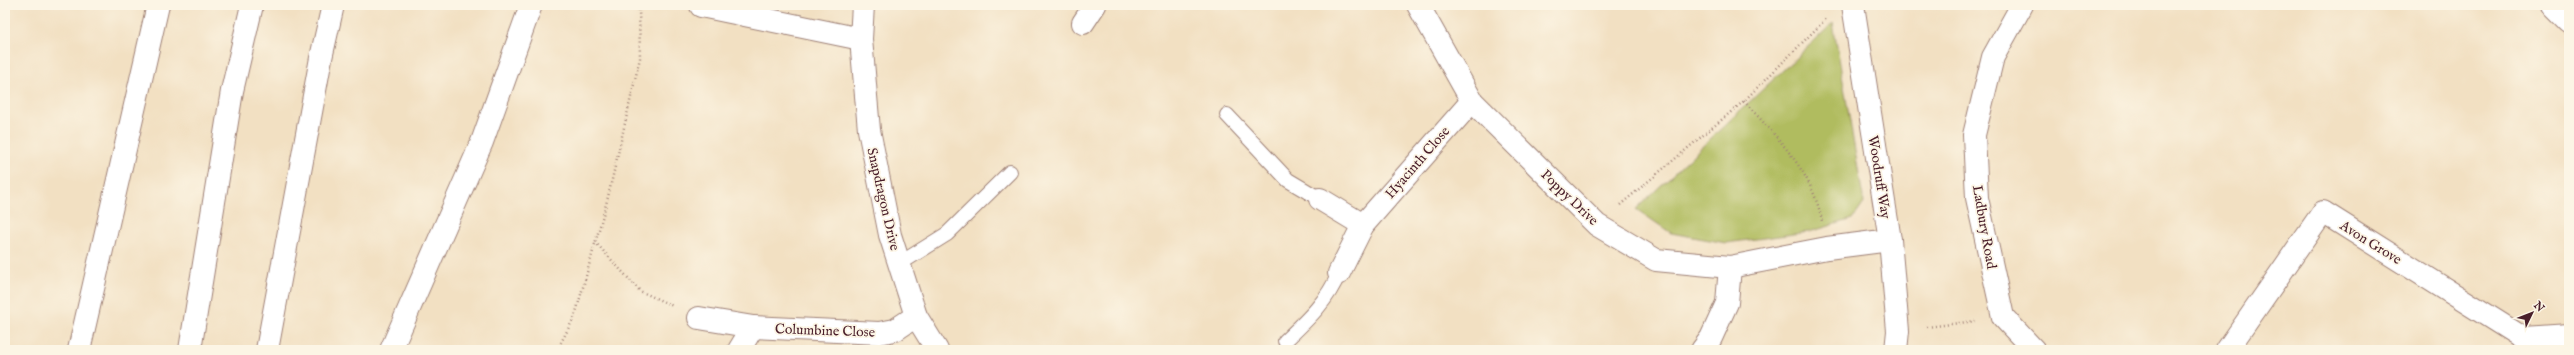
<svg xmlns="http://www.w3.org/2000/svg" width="2574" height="355" viewBox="0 0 2574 355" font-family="'IM FELL English',serif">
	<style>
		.park { fill: #b0bc5e; stroke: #7d6e44 }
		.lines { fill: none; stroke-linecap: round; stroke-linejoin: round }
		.lane-casing { stroke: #9e8076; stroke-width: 16 }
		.street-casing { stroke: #9e8076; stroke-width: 24 }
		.secondary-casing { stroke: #9e8076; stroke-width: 24 }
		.highway-casing { stroke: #9e8076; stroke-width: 24 }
		.path { stroke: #9e8076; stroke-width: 2.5; stroke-dasharray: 1 3; stroke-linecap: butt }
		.lane { stroke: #fff; stroke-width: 14 }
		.street { stroke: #fff; stroke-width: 22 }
		.secondary { stroke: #fff; stroke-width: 22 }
		.highway { stroke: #fff; stroke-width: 22 }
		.labels { text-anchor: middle; stroke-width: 3.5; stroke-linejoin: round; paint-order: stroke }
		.street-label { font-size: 14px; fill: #4a1f2b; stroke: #fcf5e5 }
	</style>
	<rect width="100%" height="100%" fill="#fcf5e5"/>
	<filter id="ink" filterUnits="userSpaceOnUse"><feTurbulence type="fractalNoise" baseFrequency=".025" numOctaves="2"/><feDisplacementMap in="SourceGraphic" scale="8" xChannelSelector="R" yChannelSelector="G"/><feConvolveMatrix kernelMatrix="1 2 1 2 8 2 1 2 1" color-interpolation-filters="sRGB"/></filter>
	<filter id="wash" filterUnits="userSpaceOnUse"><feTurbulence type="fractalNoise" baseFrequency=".012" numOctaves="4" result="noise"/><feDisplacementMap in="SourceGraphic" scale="16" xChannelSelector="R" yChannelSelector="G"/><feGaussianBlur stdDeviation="0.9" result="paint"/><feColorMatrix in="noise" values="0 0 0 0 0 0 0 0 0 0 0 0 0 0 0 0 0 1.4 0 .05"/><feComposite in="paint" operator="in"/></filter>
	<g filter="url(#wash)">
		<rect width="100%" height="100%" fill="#f2e0c2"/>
		<polygon class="park" points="1833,23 1864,203 1853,219 1809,232 1726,243 1671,233 1636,209"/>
	</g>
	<g filter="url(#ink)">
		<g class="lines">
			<defs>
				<g id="lane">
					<polyline points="1227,115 1288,180 1320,199"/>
					<polyline points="899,264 947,234 1010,172"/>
					<path d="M1285 341C1307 320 1327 302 1339 273"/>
				</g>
				<g id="street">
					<polyline points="863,5 861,39 869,130 890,235 916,316 937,350"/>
					<polyline points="1418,5 1472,101 1597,225 1656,260 1730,267 1827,248 1890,240"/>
					<polyline points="2022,5 1993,57 1974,135 1977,198 2003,317 2034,350"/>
					<polyline points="2553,5 2569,21"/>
					<polyline points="701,6 861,39"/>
					<polyline points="1083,23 1095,5"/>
					<polyline points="1320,199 1363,225"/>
					<polyline points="1339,273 1363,225 1472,101"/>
					<polyline points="699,318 753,327 879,333 895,330 916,316"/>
					<polyline points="739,350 753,327"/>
					<polyline points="1702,350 1711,338 1727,303 1730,267"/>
					<polyline points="2227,350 2323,212 2523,338 2569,335"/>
				</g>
				<polyline id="secondary" points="1853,5 1890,240 1898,331 1896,350"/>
				<g id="highway">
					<polyline points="79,350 158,5"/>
					<polyline points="190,350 232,91 252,5"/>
					<polyline points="267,350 321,58 333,5"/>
					<polyline points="391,350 482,142 531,5"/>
				</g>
			</defs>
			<use href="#lane" class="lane-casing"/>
			<use href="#street" class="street-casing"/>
			<use href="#secondary" class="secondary-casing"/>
			<use href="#highway" class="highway-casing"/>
			<g class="path">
				<path d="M1744 101C1777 138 1812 170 1822 221"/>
				<polyline points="5,157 5,159"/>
				<polyline points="1620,205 1744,101 1826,19"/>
				<polyline points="595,242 640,291 673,306"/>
				<polyline points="1927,327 1975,321"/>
				<polyline points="557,350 575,316 608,197 640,58 639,5"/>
			</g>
			<use href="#lane" class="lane"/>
			<use href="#street" class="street"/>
			<use href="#secondary" class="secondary"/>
			<use href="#highway" class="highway"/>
		</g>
	</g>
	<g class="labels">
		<g class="street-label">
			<text transform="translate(1417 162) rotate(-49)" y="5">Hyacinth Close</text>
			<text transform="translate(1880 177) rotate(81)" y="5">Woodruff Way</text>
			<text transform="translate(1570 197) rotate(44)" y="5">Poppy Drive</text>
			<text transform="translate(884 199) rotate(77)" y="5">Snapdragon Drive</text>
			<text transform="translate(1985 227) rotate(80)" y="5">Ladbury Road</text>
			<text transform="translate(2371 242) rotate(32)" y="5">Avon Grove</text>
			<text transform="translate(825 330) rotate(2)" y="5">Columbine Close</text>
		</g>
	</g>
	<rect width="2574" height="355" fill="none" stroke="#fcf5e5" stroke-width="20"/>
	<g transform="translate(2532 313) rotate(47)" stroke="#fcf5e5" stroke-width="3" paint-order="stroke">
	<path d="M0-3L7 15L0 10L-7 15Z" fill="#4a1f2b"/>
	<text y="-6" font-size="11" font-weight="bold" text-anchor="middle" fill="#4a1f2b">N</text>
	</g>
</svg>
